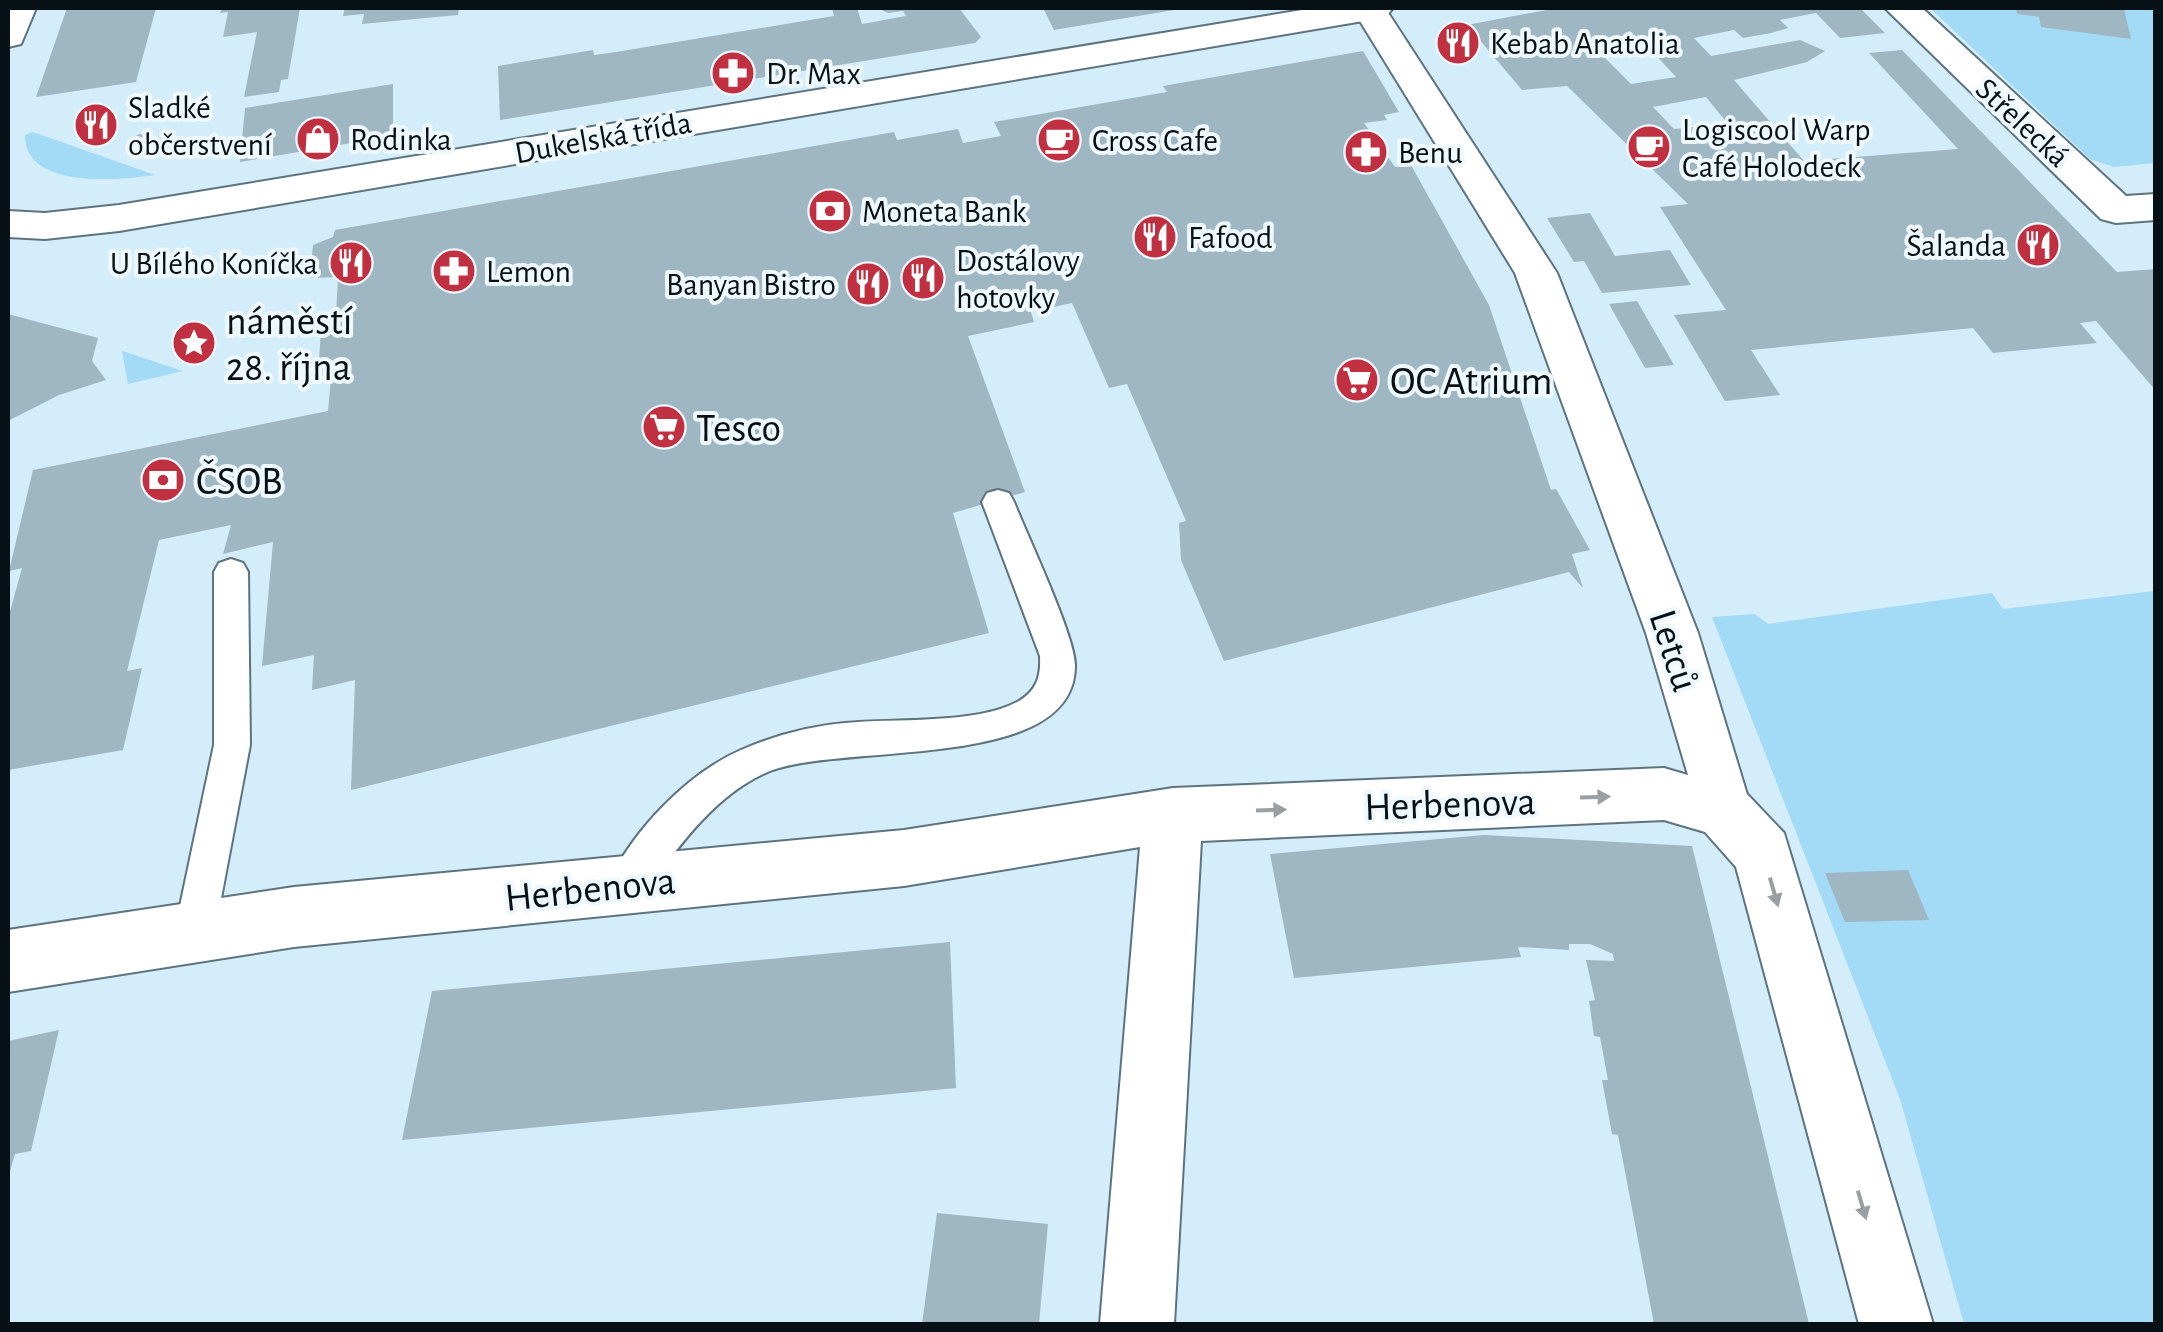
<svg xmlns="http://www.w3.org/2000/svg" width="2163" height="1332" viewBox="0 0 2163 1332" font-family="'Alegreya Sans',sans-serif">
	<style>
		.green { fill: #a3daf5 }
		.building { fill: #9fb7c3; fill-rule: evenodd }
		.lines { fill: none; stroke-linecap: round; stroke-linejoin: round }
		.service-casing { stroke: #5d737e; stroke-width: 4 }
		.pedestrian-casing { stroke: #5d737e; stroke-width: 4 }
		.minor-casing { stroke: #5d737e; stroke-width: 4 }
		.service { fill: #fff; fill-rule: evenodd }
		.pedestrian { fill: #fff; fill-rule: evenodd }
		.minor { fill: #fff; fill-rule: evenodd }
		.oneway { fill: #9c9fa1 }
		.labels { text-anchor: middle; stroke-width: 8; stroke-linejoin: round; paint-order: stroke }
		.far-poi-label { font-size: 32px; fill: #071014; stroke: #eef8fd; text-anchor: start }
		.far-street-label { font-size: 32px; fill: #071014; stroke: #eef8fd }
		.poi-label { font-size: 40px; fill: #071014; stroke: #eef8fd; text-anchor: start }
		.street-label { font-size: 40px; fill: #071014; stroke: #eef8fd }
	</style>
	<rect width="100%" height="100%" fill="#d4edfa"/>
	<g class="green">
		<polygon points="1930,8 2155,8 2155,163 2114,167 2090,159"/>
		<path d="M33 132 155 175C121 180 24 190 25 135Z"/>
		<polygon points="122,351 183,371 128,384"/>
		<polygon points="2155,591 2155,1324 1964,1324 1900,1099 1712,617 1755,614 1768,624 1992,593 2003,609"/>
	</g>
	<g class="building">
		<polygon points="67,8 156,8 136,82 36,97"/>
		<polygon points="222,8 300,8 288,79 281,80 279,92 244,97 257,32 223,37 228,12 220,13"/>
		<polygon points="345,8 459,8 458,15 362,24 364,14 343,16"/>
		<polygon points="832,8 857,8 862,24 906,16 903,11 888,13 878,8 959,8 981,37 975,43 500,120 498,66 593,50 594,55 616,52 834,16"/>
		<polygon points="1043,8 1174,8 1174,10 1054,30"/>
		<path d="M1557 8H1860L1885 33 1840 38 1816 13 1780 20 1788 28 1771 33 1743 38 1734 30 1694 38 1711 56 1800 40 1825 51 1807 62 1734 80 1804 161 1958 149 1869 53 1902 50 2117 272 2156 269V391L2096 321 2080 323 2097 343 1993 353 1973 328 1751 350 1780 395 1725 401 1674 315 1726 310 1660 207 1688 204 1567 86 1522 90 1467 25ZM1658 39 1666 48 1651 50 1676 77 1631 84 1597 50ZM1706 97 1728 124 1674 129 1653 107Z"/>
		<polygon points="2016,8 2124,9 2131,39 2041,27 2039,17 2017,14"/>
		<polygon points="1363,51 1399,112 1384,115 1387,120 1364,123 1395,167 1411,165 1489,305 1551,490 1556,489 1590,550 1572,554 1583,588 1569,572 1224,661 1181,560 1179,523 1186,521 1127,384 1109,388 1072,303 1031,312 1034,322 968,336 1025,492 953,513 989,633 351,790 355,680 312,690 314,655 262,666 273,542 223,554 231,525 159,540 127,671 142,668 123,750 8,770 8,619 22,568 9,571 33,470 328,411 331,378 318,374 322,317 336,313 338,277 310,278 313,245 333,237 335,230 894,132 897,140 958,129 963,143 1001,136 994,122 1167,92 1163,86"/>
		<polygon points="393,84 393,136 240,162 245,108"/>
		<polygon points="139,134 162,139 148,150 125,144"/>
		<polygon points="182,143 205,148 194,158 171,154"/>
		<polygon points="1590,213 1615,256 1670,250 1691,285 1602,293 1584,261 1574,262 1547,218"/>
		<polygon points="1637,301 1674,365 1645,368 1609,304"/>
		<polygon points="8,314 98,338 92,361 106,380 59,395 8,421"/>
		<polygon points="1484,835 1692,846 1809,1324 1654,1324 1618,1135 1612,1134 1602,1080 1608,1080 1600,1037 1594,1036 1589,1001 1595,1000 1586,960 1614,961 1613,954 1590,944 1569,944 1569,950 1518,947 1521,957 1294,978 1270,854"/>
		<polygon points="1908,870 1929,920 1845,922 1825,873"/>
		<polygon points="950,942 956,1088 402,1140 432,991"/>
		<polygon points="59,1030 31,1151 15,1154 8,1178 8,1041"/>
		<polygon points="937,1213 1048,1224 1039,1324 922,1324"/>
	</g>
	<g class="lines">
		<defs>
			<g id="service">
				<path d="M998 490 1009 493 1014 502C1027 535 1075 636 1075 665 1076 773 845 742 770 771 714 794 676 850 642 897L628 902 614 897 608 884C632 831 688 773 741 750 773 736 810 726 845 723 893 718 977 725 1019 701 1037 690 1041 676 1040 656L982 502 987 493Z"/>
				<polygon points="231,559 243,563 248,572 250,745 215,930 209,944 195,949 181,944 175,930 214,745 214,572 219,563"/>
			</g>
			<polygon id="pedestrian" points="1352,8 1385,8 1557,273 1698,633 1752,811 1744,829 1724,837 1704,829 1646,633 1515,273"/>
			<g id="minor">
				<polygon points="8,8 36,8 21,44 8,47"/>
				<polygon points="1314,8 1393,8 1387,15 1375,19 119,231 45,239 8,237 8,211 45,213 119,205"/>
				<polygon points="1885,8 1922,8 2126,196 2156,194 2156,220 2116,223 2101,219"/>
				<polygon points="1664,768 1745,792 1784,833 1933,1324 1859,1324 1736,867 1705,832 1664,820 1201,841 1174,1324 1100,1324 1140,847 904,886 294,947 8,992 8,930 294,887 904,830 1173,788"/>
			</g>
		</defs>
		<use href="#service" class="service-casing"/>
		<use href="#pedestrian" class="pedestrian-casing"/>
		<use href="#minor" class="minor-casing"/>
		<use href="#service" class="service"/>
		<use href="#pedestrian" class="pedestrian"/>
		<use href="#minor" class="minor"/>
	</g>
	<defs><path id="oneway-solid" d="M-6-.8H1V-3.2L6.5 0L1 3.2V.8H-6Z" transform="scale(2.5)"/></defs>
	<g class="oneway">
		<use href="#oneway-solid" transform="translate(1595 797) rotate(-2)"/>
		<use href="#oneway-solid" transform="translate(1271 810) rotate(-2)"/>
		<use href="#oneway-solid" transform="translate(1774 892) rotate(74)"/>
		<use href="#oneway-solid" transform="translate(1862 1205) rotate(74)"/>
	</g>
	<defs>
		<symbol id="restaurant-disc" viewBox="-11 -11 22 22"><circle r="9.5" fill="#c03040" stroke="#eef8fd"/><path d="M-5-6h1v4h1v-4h1v4h1v-4h1v5L-1.5 .5V6h-2V.5L-5-1ZM5-6V6H3V1.5H1.5Q1.5-4 5-6Z" fill="#fff"/></symbol>
		<symbol id="pharmacy-disc" viewBox="-11 -11 22 22"><circle r="9.5" fill="#c03040" stroke="#eef8fd"/><path d="M-2-6h4v4h4v4h-4v4h-4v-4h-4v-4h4Z" fill="#fff"/></symbol>
		<symbol id="shop-disc" viewBox="-11 -11 22 22"><circle r="9.5" fill="#c03040" stroke="#eef8fd"/><path d="M-5-2.5h2.3a2.7 3.5 0 0 1 5.4 0H5L5.5 6h-11ZM-1.5-2.5h3a1.5 2.3 0 0 0-3 0Z" fill="#fff"/></symbol>
		<symbol id="cafe-disc" viewBox="-11 -11 22 22"><circle r="9.5" fill="#c03040" stroke="#eef8fd"/><path d="M-5.5-4.5H6V0H3Q3 3.5 0 3.5H-2.5Q-5.5 3.5-5.5 0ZM3-3.2v2h1.7v-2ZM-6 4.5H4V6H-6Z" fill="#fff"/></symbol>
		<symbol id="bank-disc" viewBox="-11 -11 22 22"><circle r="9.5" fill="#c03040" stroke="#eef8fd"/><path d="M-6-4H6V4H-6ZM0-2.3a2.3 2.3 0 1 0 0 4.6a2.3 2.3 0 1 0 0-4.6Z" fill="#fff"/></symbol>
		<symbol id="sight-disc" viewBox="-11 -11 22 22"><circle r="9.5" fill="#c03040" stroke="#eef8fd"/><path d="M0-6L1.8-2.2L6-1.7L2.9 1.2L3.7 5.4L0 3.3L-3.7 5.4L-2.9 1.2L-6-1.7L-1.8-2.2Z" fill="#fff"/></symbol>
		<symbol id="supermarket-disc" viewBox="-11 -11 22 22"><circle r="9.5" fill="#c03040" stroke="#eef8fd"/><path d="M-6-5.5h2.5l.6 2H6L4.5 2H-2.5L-4.4-4H-6ZM-1.5 3.2a1.3 1.3 0 1 0 .1 0ZM3 3.2a1.3 1.3 0 1 0 .1 0Z" fill="#fff"/></symbol>
	</defs>
	<g fill-rule="evenodd">
		<use href="#restaurant-disc" x="1433" y="18" width="50" height="50"/>
		<use href="#pharmacy-disc" x="708" y="48" width="50" height="50"/>
		<use href="#restaurant-disc" x="71" y="100" width="50" height="50"/>
		<use href="#shop-disc" x="293" y="114" width="50" height="50"/>
		<use href="#cafe-disc" x="1034" y="115" width="50" height="50"/>
		<use href="#cafe-disc" x="1624" y="122" width="50" height="50"/>
		<use href="#pharmacy-disc" x="1341" y="127" width="50" height="50"/>
		<use href="#bank-disc" x="805" y="186" width="50" height="50"/>
		<use href="#restaurant-disc" x="1130" y="212" width="50" height="50"/>
		<use href="#restaurant-disc" x="2013" y="220" width="50" height="50"/>
		<use href="#restaurant-disc" x="326" y="238" width="50" height="50"/>
		<use href="#pharmacy-disc" x="429" y="246" width="50" height="50"/>
		<use href="#restaurant-disc" x="898" y="253" width="50" height="50"/>
		<use href="#restaurant-disc" x="843" y="259" width="50" height="50"/>
		<use href="#sight-disc" x="169" y="318" width="50" height="50"/>
		<use href="#supermarket-disc" x="1332" y="355" width="50" height="50"/>
		<use href="#supermarket-disc" x="639" y="402" width="50" height="50"/>
		<use href="#bank-disc" x="138" y="455" width="50" height="50"/>
	</g>
	<g class="labels">
		<g class="far-poi-label">
			<text x="1490" y="54">Kebab Anatolia</text>
			<text x="766" y="84">Dr. Max</text>
			<text x="128" y="118">Sladké<tspan x="128" dy="37">občerstvení</tspan></text>
			<text x="1682" y="140">Logiscool Warp<tspan x="1682" dy="37">Café Holodeck</tspan></text>
			<text x="350" y="150">Rodinka</text>
			<text x="1092" y="151">Cross Cafe</text>
			<text x="1398" y="163">Benu</text>
			<text x="862" y="222">Moneta Bank</text>
			<text x="1188" y="248">Fafood</text>
			<text x="2006" y="256" text-anchor="end">Šalanda</text>
			<text x="956" y="271">Dostálovy<tspan x="956" dy="37">hotovky</tspan></text>
			<text x="318" y="274" text-anchor="end">U Bílého Koníčka</text>
			<text x="486" y="282">Lemon</text>
			<text x="836" y="295" text-anchor="end">Banyan Bistro</text>
		</g>
		<g class="far-street-label">
			<text transform="translate(2023 122) rotate(43)" y="11">Střelecká</text>
			<text transform="translate(603 137) rotate(-10)" y="11">Dukelská třída</text>
		</g>
		<g class="poi-label">
			<text x="226" y="334">náměstí<tspan x="226" dy="46">28. října</tspan></text>
			<text x="1390" y="394">OC Atrium</text>
			<text x="696" y="441">Tesco</text>
			<text x="196" y="494">ČSOB</text>
		</g>
		<g class="street-label">
			<text transform="translate(1675 650) rotate(72)" y="14">Letců</text>
			<text transform="translate(1450 803) rotate(-2)" y="14">Herbenova</text>
			<text transform="translate(590 888) rotate(-6)" y="14">Herbenova</text>
		</g>
	</g>
	<rect width="2163" height="1332" fill="none" stroke="#071014" stroke-width="20"/>
</svg>
